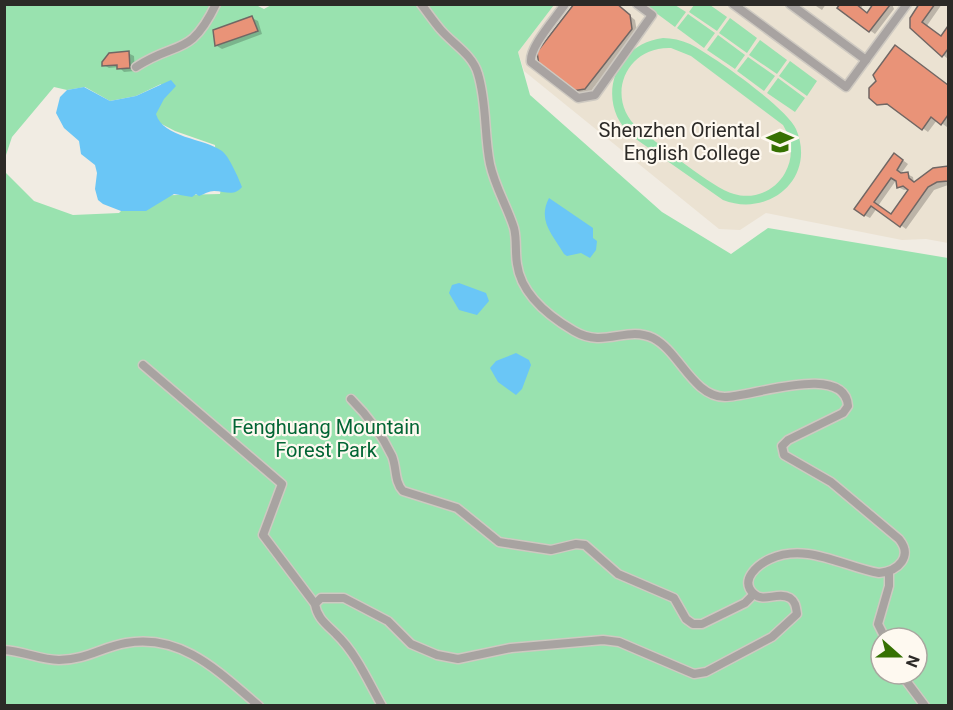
<svg xmlns="http://www.w3.org/2000/svg" width="953" height="710" viewBox="0 0 953 710" font-family="Roboto,sans-serif">
	<style>
		.built { fill: #ebe2d2 }
		.green { fill: #99e2af; fill-rule: evenodd }
		.water { fill: #6ac6f6 }
		.shadow { fill: #0003; fill-rule: evenodd }
		.building { fill: #e99378; stroke: #716764; stroke-width: 1.5; fill-rule: evenodd }
		.lines { fill: none; stroke-linecap: round; stroke-linejoin: round }
		.minor-casing { stroke: #cec9c1; stroke-width: 11 }
		.minor { stroke: #a8a3a1; stroke-width: 8 }
		.labels { text-anchor: middle; stroke-width: 4.5; stroke-linejoin: round; paint-order: stroke }
		.poi-label { font-size: 20px; fill: #2c2a27; stroke: #fef9f0; text-anchor: end }
		.park-label { font-size: 20px; fill: #026534; stroke: #fef9f0 }
	</style>
	<rect width="100%" height="100%" fill="#f1ece3"/>
	<polygon class="built" points="554,5 948,5 948,243 926,239 902,240 766,213 740,230 719,229 524,71 518,52"/>
	<g class="green">
		<path d="M254 4 264 9 273 4 554 5 518 52 530 95 662 212 731 254 768 228 948 258V705H5V172L34 201 73 215 119 213 136 196 220 194 224 170 216 162 215 145 175 131 150 118 161 84 136 96 110 101 85 87 67 90 54 87 12 137 5 158V5ZM881 638H917V674H881Z"/>
		<polygon points="650,5 675,5 686,12 675,27 648,7"/>
		<polygon points="694,5 710,5 727,17 717,31 689,12"/>
		<polygon points="688,14 715,33 704,48 677,28"/>
		<polygon points="730,18 757,38 747,53 719,33"/>
		<polygon points="718,35 745,55 735,69 707,50"/>
		<path d="M663 38C672 38 681 40 690 44 712 55 787 108 796 129 817 178 769 218 723 200L633 137C594 104 613 44 663 38ZM671 48 691 56 783 125C792 140 794 157 785 173 775 191 754 200 734 194 712 188 661 145 639 129 604 99 625 46 671 48Z"/>
		<polygon points="760,40 787,60 777,74 749,55"/>
		<polygon points="748,57 775,76 764,91 737,71"/>
		<polygon points="790,61 817,81 807,96 779,76"/>
		<polygon points="778,78 805,98 795,112 767,93"/>
	</g>
	<g class="water">
		<path d="M171 80 176 86 164 99 156 114C163 138 204 138 222 151 229 156 239 179 242 187 234 197 225 191 214 191 209 191 204 194 199 196L196 194 192 197 174 194 146 211H121L103 204 98 200 95 189 97 173 95 165 81 154 79 141 64 128 56 113 60 97 67 90 84 87 110 101 136 96Z"/>
		<path d="M549 198 593 228V238L597 241 596 250 590 258 581 253 567 256 564 254C553 235 537 221 549 198Z"/>
		<polygon points="459,283 486,293 489,301 477,315 459,310 449,293 452,285"/>
		<polygon points="516,353 529,360 531,365 522,389 516,395 498,382 490,368 496,361"/>
	</g>
	<g class="shadow">
		<polygon points="616,4 635,20 637,32 591,91 579,93 573,90"/>
		<polygon points="813,4 826,4 822,10"/>
		<polygon points="842,4 864,4 860,9 867,15 875,4 892,4 894,9 875,34 839,8"/>
		<polygon points="922,4 942,4 926,27 942,38 948,29 948,59 913,30"/>
		<polygon points="252,18 258,21 262,34 222,49 217,46 215,31"/>
		<polygon points="901,50 948,86 947,127 937,120 928,132 892,106 875,102"/>
		<polygon points="128,53 134,56 135,71 124,72 119,67 109,68 104,65"/>
		<path d="M900 158 908 164 900 175 907 174 913 177 914 183 926 173 940 168 948 169V185L934 190 906 229 877 208 870 218 864 215ZM897 179 898 187 904 190 911 189 892 215 878 206Z"/>
	</g>
	<g class="building">
		<polygon points="574,4 617,4 630,15 632,29 585,89 572,91 539,65 537,52"/>
		<polygon points="840,4 856,4 867,13 873,4 890,5 869,32 837,8"/>
		<polygon points="919,4 935,4 922,22 941,36 948,26 948,49 942,57 910,28 910,18"/>
		<polygon points="252,16 258,31 215,46 213,30"/>
		<polygon points="895,45 948,85 948,115 941,125 931,117 922,130 887,104 877,105 869,98 869,88 876,81 873,75"/>
		<polygon points="129,51 130,68 117,69 117,65 102,66 102,62 109,53"/>
		<path d="M894 153 903 160 897 170 901 173 908 172 909 178 914 182 933 168 948 166V181L937 182 928 187 900 227 871 206 864 216 854 209ZM891 178 896 181 897 188 903 186 908 190 891 214 874 202Z"/>
	</g>
	<g class="lines">
		<defs>
			<g id="minor">
				<path d="M565 4C556 18 529 47 531 62L578 98 595 95 652 15 637 4"/>
				<polyline points="733,4 846,87 907,4"/>
				<polyline points="790,4 866,60"/>
				<path d="M136 67C177 40 190 58 216 4"/>
				<polyline points="143,365 282,484 263,535 315,604"/>
				<path d="M351 399C369 417 381 433 392 456 397 468 394 482 403 491L457 508 499 542 551 550 576 544 585 545 618 574 674 598 686 619 693 624H702L745 603 754 594"/>
				<polyline points="885,638 878,624 889,586 889,572"/>
				<path d="M4 650C23 651 40 660 59 660 86 660 102 647 126 643 182 633 220 673 259 706"/>
				<polyline points="901,674 925,706"/>
				<path d="M382 706C368 681 356 653 336 634 326 624 317 618 315 604L321 598H344L388 621 411 644 437 655 458 659 511 648 603 640 619 642 694 674 706 672 772 637 797 614C796 608 796 602 790 598 778 591 764 603 754 594 738 580 759 564 770 559 806 542 844 567 879 573 899 571 913 556 899 539L831 482 784 455 782 446 788 440 843 413 848 406C845 362 751 397 725 397 693 397 679 351 653 338 626 325 605 349 574 331 550 317 521 294 517 264 515 253 517 239 514 228 507 206 495 187 490 164 484 135 487 103 478 74 473 55 453 44 441 30 434 22 428 13 421 4"/>
			</g>
		</defs>
		<use href="#minor" class="minor-casing"/>
		<use href="#minor" class="minor"/>
	</g>
	<defs>
		<symbol id="school-bare" viewBox="-9 -9 18 18"><path d="M0-5L7-2L0 1L-7-2ZM-4 1L0 2.5L4 1V4Q0 6-4 4Z" fill="#367102" stroke="#fef9f0" stroke-width="2.5" paint-order="stroke"/></symbol>
	</defs>
	<g fill-rule="evenodd">
		<use href="#school-bare" x="761" y="123" width="38" height="38"/>
	</g>
	<g class="labels">
		<g class="poi-label">
			<text x="760" y="137">Shenzhen Oriental<tspan x="760" dy="23">English College</tspan></text>
		</g>
		<g class="park-label">
			<text x="326" y="434">Fenghuang Mountain<tspan x="326" dy="23">Forest Park</tspan></text>
		</g>
	</g>
	<rect width="953" height="710" fill="none" stroke="#2c2a27" stroke-width="12"/>
	<g transform="translate(899 656) rotate(111)"><circle r="28" fill="#fef9f0" stroke="#aaa6a0" stroke-width="1.5"/>
	<path d="M0-4.5L10 22L0 15L-10 22Z" fill="#367102"/>
	<text y="-9" font-size="16" font-weight="bold" text-anchor="middle" fill="#2c2a27">N</text>
	</g>
</svg>
